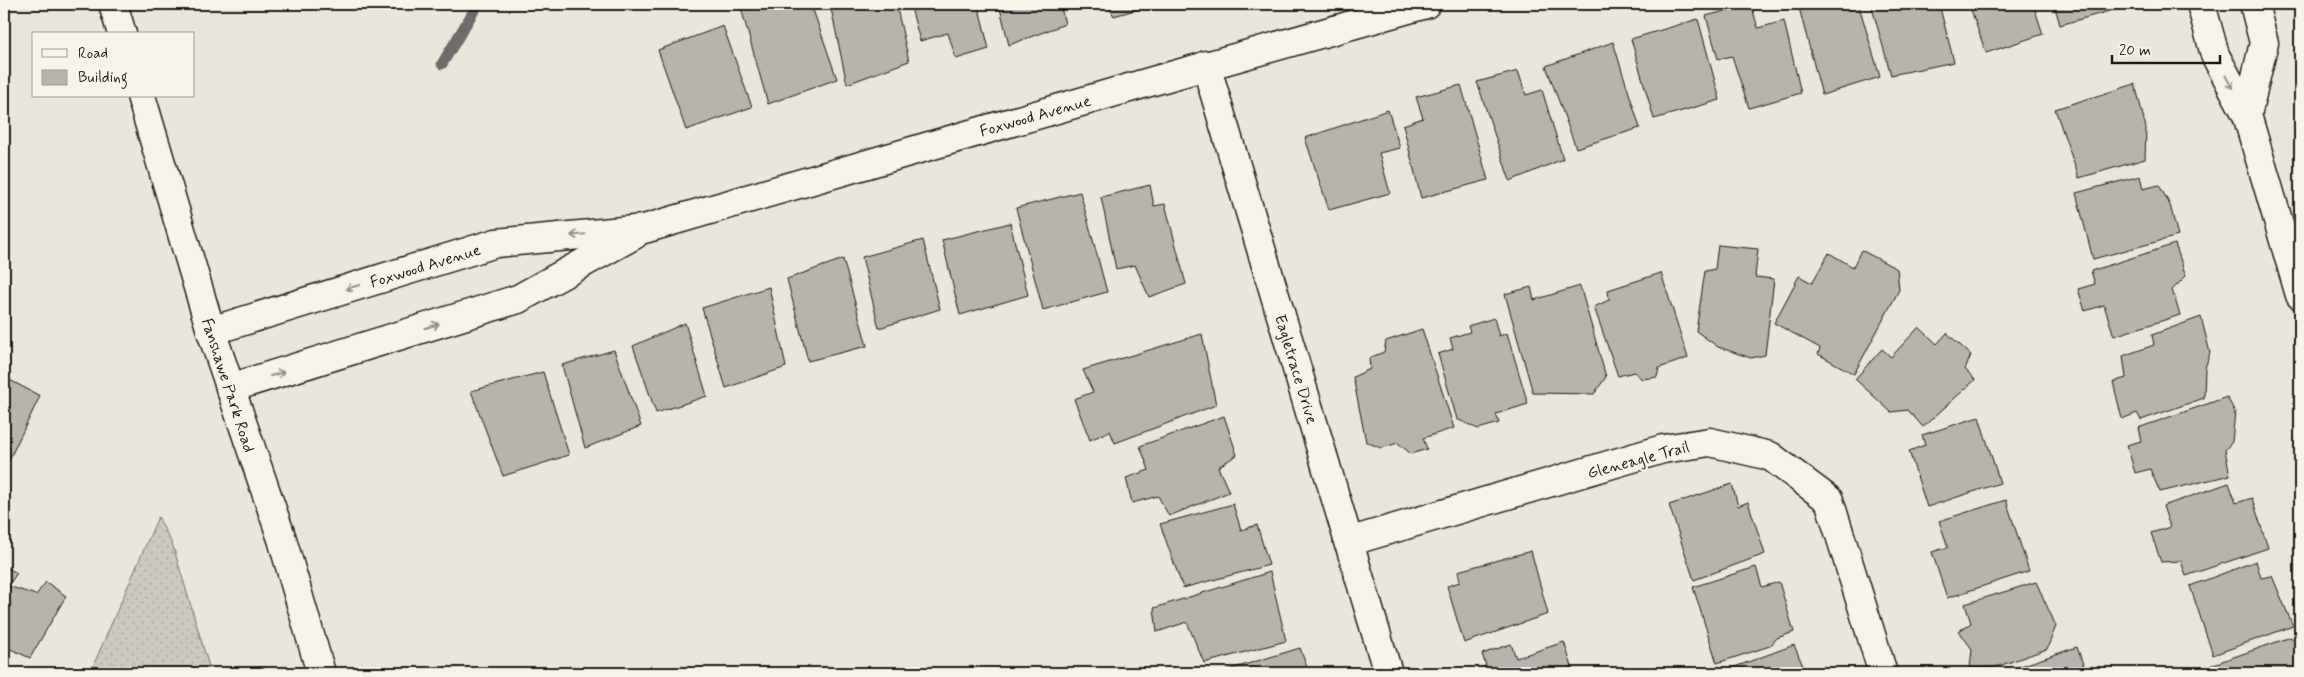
<svg xmlns="http://www.w3.org/2000/svg" width="2304" height="677" viewBox="0 0 2304 677" font-family="Mynerve,sans-serif">
	<style>
		.grass { fill: url(#grass-dots); stroke: #74726e }
		.lines { fill: none; stroke-linecap: round; stroke-linejoin: round }
		.stream { stroke: #6d6c68; stroke-width: 11 }
		.building { fill: #b6b4ac; stroke: #1c1c1c }
		.street-casing { stroke: #1c1c1c; stroke-width: 31 }
		.secondary-casing { stroke: #1c1c1c; stroke-width: 31 }
		.street { stroke: #f7f3e8; stroke-width: 28 }
		.secondary { stroke: #f7f3e8; stroke-width: 28 }
		.oneway { stroke: #94928c }
		.labels { text-anchor: middle; stroke-width: 5; stroke-linejoin: round; paint-order: stroke }
		.street-label { font-size: 16px; fill: #1c1c1c; stroke: #f7f3e8 }
	</style>
	<defs>
		<pattern id="grass-dots" width="8" height="8" patternUnits="userSpaceOnUse" patternTransform="scale(1.25)"><rect width="8" height="8" fill="#ccc8c0"/><path d="M2 2h.1M6 6h.1" fill="none" stroke="#afaba4" stroke-width="1.8" stroke-linecap="round"/></pattern>
	</defs>
	<rect width="100%" height="100%" fill="#eae6dc"/>
	<filter id="ink" filterUnits="userSpaceOnUse"><feTurbulence type="fractalNoise" baseFrequency=".02" numOctaves="2"/><feDisplacementMap in="SourceGraphic" scale="10" xChannelSelector="R" yChannelSelector="G"/><feConvolveMatrix kernelMatrix="1 2 1 2 8 2 1 2 1" color-interpolation-filters="sRGB"/></filter>
	<g filter="url(#ink)">
		<polygon class="grass" points="158,517 173,546 211,673 90,673"/>
		<g class="lines">
			<polyline class="stream" points="442,64 478,4"/>
		</g>
		<g class="building">
			<polygon points="760,4 811,4 837,79 768,104 741,8"/>
			<polygon points="830,4 896,4 909,61 847,84"/>
			<polygon points="910,4 978,4 989,49 956,59 948,33 920,41"/>
			<polygon points="999,4 1060,4 1065,24 1009,45"/>
			<polygon points="1107,4 1156,4 1114,16"/>
			<polygon points="1751,4 1758,28 1784,21 1801,93 1749,108 1732,56 1718,59 1706,16"/>
			<polygon points="1798,4 1847,4 1848,9 1859,6 1880,77 1822,95"/>
			<polygon points="1871,4 1939,4 1954,62 1891,75"/>
			<polygon points="1969,4 2033,4 2043,34 1986,53"/>
			<polygon points="2054,4 2119,4 2120,8 2060,25"/>
			<polygon points="1698,19 1720,100 1654,119 1631,39"/>
			<polygon points="723,26 752,107 686,130 658,50"/>
			<polygon points="1613,42 1640,128 1576,148 1546,66"/>
			<polygon points="1518,71 1526,95 1542,90 1563,159 1510,181 1477,82"/>
			<polygon points="2135,84 2146,128 2145,159 2079,178 2055,109"/>
			<polygon points="1461,85 1488,180 1421,198 1403,125 1423,118 1416,97"/>
			<polygon points="1388,110 1400,148 1379,153 1390,193 1329,210 1305,138"/>
			<polygon points="2140,176 2143,189 2159,185 2170,205 2178,236 2093,259 2076,193"/>
			<polygon points="1150,185 1154,206 1165,204 1186,284 1149,297 1135,265 1116,269 1101,197"/>
			<polygon points="1080,192 1107,292 1043,310 1016,208"/>
			<polygon points="1010,223 1028,295 960,315 942,240"/>
			<polygon points="923,240 940,309 879,328 862,257"/>
			<polygon points="2175,244 2186,276 2172,290 2180,315 2114,336 2104,305 2085,311 2078,289 2095,284 2091,271"/>
			<polygon points="1718,245 1758,249 1755,277 1774,279 1765,355 1751,358 1718,347 1696,331 1705,271 1715,269"/>
			<polygon points="1861,250 1897,269 1899,290 1854,374 1818,354 1820,348 1774,323 1799,276 1812,283 1829,253 1853,267"/>
			<polygon points="843,259 867,346 808,361 787,279"/>
			<polygon points="1661,273 1688,358 1659,368 1657,377 1642,379 1634,372 1618,376 1594,307 1609,300 1608,290"/>
			<polygon points="1580,286 1606,377 1594,394 1533,393 1505,294 1531,287 1534,300"/>
			<polygon points="769,287 786,367 726,388 702,308"/>
			<polygon points="2201,317 2210,353 2205,368 2204,398 2141,420 2137,413 2122,419 2113,382 2126,378 2123,356 2154,345 2152,335"/>
			<polygon points="1494,318 1499,336 1507,333 1528,404 1496,414 1499,423 1478,429 1457,419 1438,354 1453,349 1450,338 1470,332 1468,326"/>
			<polygon points="685,323 707,396 656,413 633,346"/>
			<polygon points="1919,327 1937,344 1947,333 1971,355 1965,369 1975,380 1923,427 1908,410 1891,412 1855,379 1882,349 1891,357"/>
			<polygon points="1422,329 1454,428 1423,438 1427,449 1411,454 1398,443 1381,448 1366,442 1353,377 1370,369 1369,358 1384,352 1386,341"/>
			<polygon points="1202,334 1216,405 1115,443 1110,431 1090,440 1074,399 1093,392 1083,370"/>
			<polygon points="614,350 641,426 585,448 562,365"/>
			<polygon points="543,372 569,455 503,476 471,391"/>
			<polygon points="4,377 40,396 8,462 4,460"/>
			<polygon points="2227,397 2235,412 2232,442 2225,450 2230,475 2160,492 2150,469 2135,473 2127,445 2141,441 2138,428"/>
			<polygon points="1224,416 1237,455 1218,467 1229,492 1169,516 1158,496 1132,503 1126,478 1149,470 1140,446"/>
			<polygon points="1979,417 2000,483 1927,507 1909,451 1925,445 1922,435"/>
			<polygon points="2229,483 2236,503 2252,498 2268,548 2186,576 2181,561 2161,562 2151,533 2170,527 2163,506"/>
			<polygon points="1732,484 1738,506 1748,502 1765,554 1694,580 1669,505"/>
			<polygon points="2006,500 2029,571 1947,598 1932,552 1948,547 1939,521"/>
			<polygon points="1233,504 1241,530 1257,525 1269,565 1183,588 1160,524"/>
			<polygon points="1531,551 1548,614 1464,643 1447,586 1460,582 1458,571"/>
			<polygon points="2256,561 2261,578 2272,576 2293,626 2213,655 2190,586"/>
			<polygon points="4,566 17,573 8,586 36,595 46,582 66,596 30,658 4,646"/>
			<polygon points="1756,567 1762,587 1779,582 1794,632 1777,638 1770,646 1717,663 1693,587"/>
			<polygon points="1270,572 1286,641 1204,663 1187,622 1157,632 1154,608"/>
			<polygon points="2036,582 2056,626 2047,649 1996,667 1970,668 1972,649 1959,631 1971,623 1965,604"/>
			<polygon points="2291,637 2300,651 2300,673 2213,673 2211,665"/>
			<polygon points="1564,642 1574,673 1469,673 1486,666 1482,654 1511,644 1516,658"/>
			<polygon points="1794,645 1806,673 1725,673 1724,671"/>
			<polygon points="2077,647 2086,673 2000,673"/>
			<polygon points="1300,648 1309,673 1218,673"/>
		</g>
		<g class="lines">
			<defs>
				<g id="street">
					<polyline points="1206,65 1388,673"/>
					<polyline points="1348,542 1663,449 1710,442 1770,456 1829,500 1883,673"/>
				</g>
				<g id="secondary">
					<polyline points="113,4 122,34"/>
					<polyline points="2201,4 2215,55 2247,115 2300,295"/>
					<polyline points="141,96 211,331 282,539 321,673"/>
					<polyline points="2247,115 2264,43 2254,4"/>
					<polyline points="211,331 496,243 644,229 1153,81 1426,4"/>
					<polyline points="230,388 518,299 634,235"/>
				</g>
			</defs>
			<use href="#street" class="street-casing"/>
			<use href="#secondary" class="secondary-casing"/>
			<use href="#street" class="street"/>
			<use href="#secondary" class="secondary"/>
		</g>
		<defs><path id="oneway-shaft" d="M-6 0H5M1.5-3L5.5 0L1.5 3" fill="none" stroke-width="1.6" stroke-linecap="round" stroke-linejoin="round" transform="scale(1.25)"/></defs>
		<g class="oneway">
			<use href="#oneway-shaft" transform="translate(2229 82) rotate(61)"/>
			<use href="#oneway-shaft" transform="translate(578 235) rotate(175)"/>
			<use href="#oneway-shaft" transform="translate(353 287) rotate(163)"/>
			<use href="#oneway-shaft" transform="translate(432 326) rotate(-17)"/>
			<use href="#oneway-shaft" transform="translate(277 374) rotate(-17)"/>
		</g>
	</g>
	<g class="labels">
		<g class="street-label">
			<text transform="translate(1035 115) rotate(-16)" y="6">Foxwood Avenue</text>
			<text transform="translate(425 265) rotate(-17)" y="6">Foxwood Avenue</text>
			<text transform="translate(1297 369) rotate(73)" y="6">Eagletrace Drive</text>
			<text transform="translate(229 385) rotate(72)" y="6">Fanshawe Park Road</text>
			<text transform="translate(1638 459) rotate(-15)" y="6">Gleneagle Trail</text>
		</g>
	</g>
	<rect width="2304" height="677" fill="none" stroke="#f7f3e8" stroke-width="20"/>
	<rect x="10" y="10" width="2284" height="657" fill="none" stroke="#1c1c1c" stroke-width="2" filter="url(#ink)"/>
	<rect x="32" y="32" width="162" height="65" fill="#f7f3e8" stroke="#9f9d96"/>
	<rect x="42" y="49" width="25" height="8" fill="#f7f3e8" stroke="#9f9d96"/>
	<text x="78" y="58" font-size="15" fill="#1c1c1c">Road</text>
	<rect x="42" y="70" width="25" height="15" fill="#b6b4ac" stroke="#9f9d96"/>
	<text x="78" y="82" font-size="15" fill="#1c1c1c">Building</text>
	<path d="M2112 55v8h108v-8" fill="none" stroke="#1c1c1c" stroke-width="2.5"/>
	<text x="2119" y="55" font-size="15" fill="#1c1c1c" stroke="#f7f3e8" stroke-width="4" paint-order="stroke">20 m</text>
</svg>
